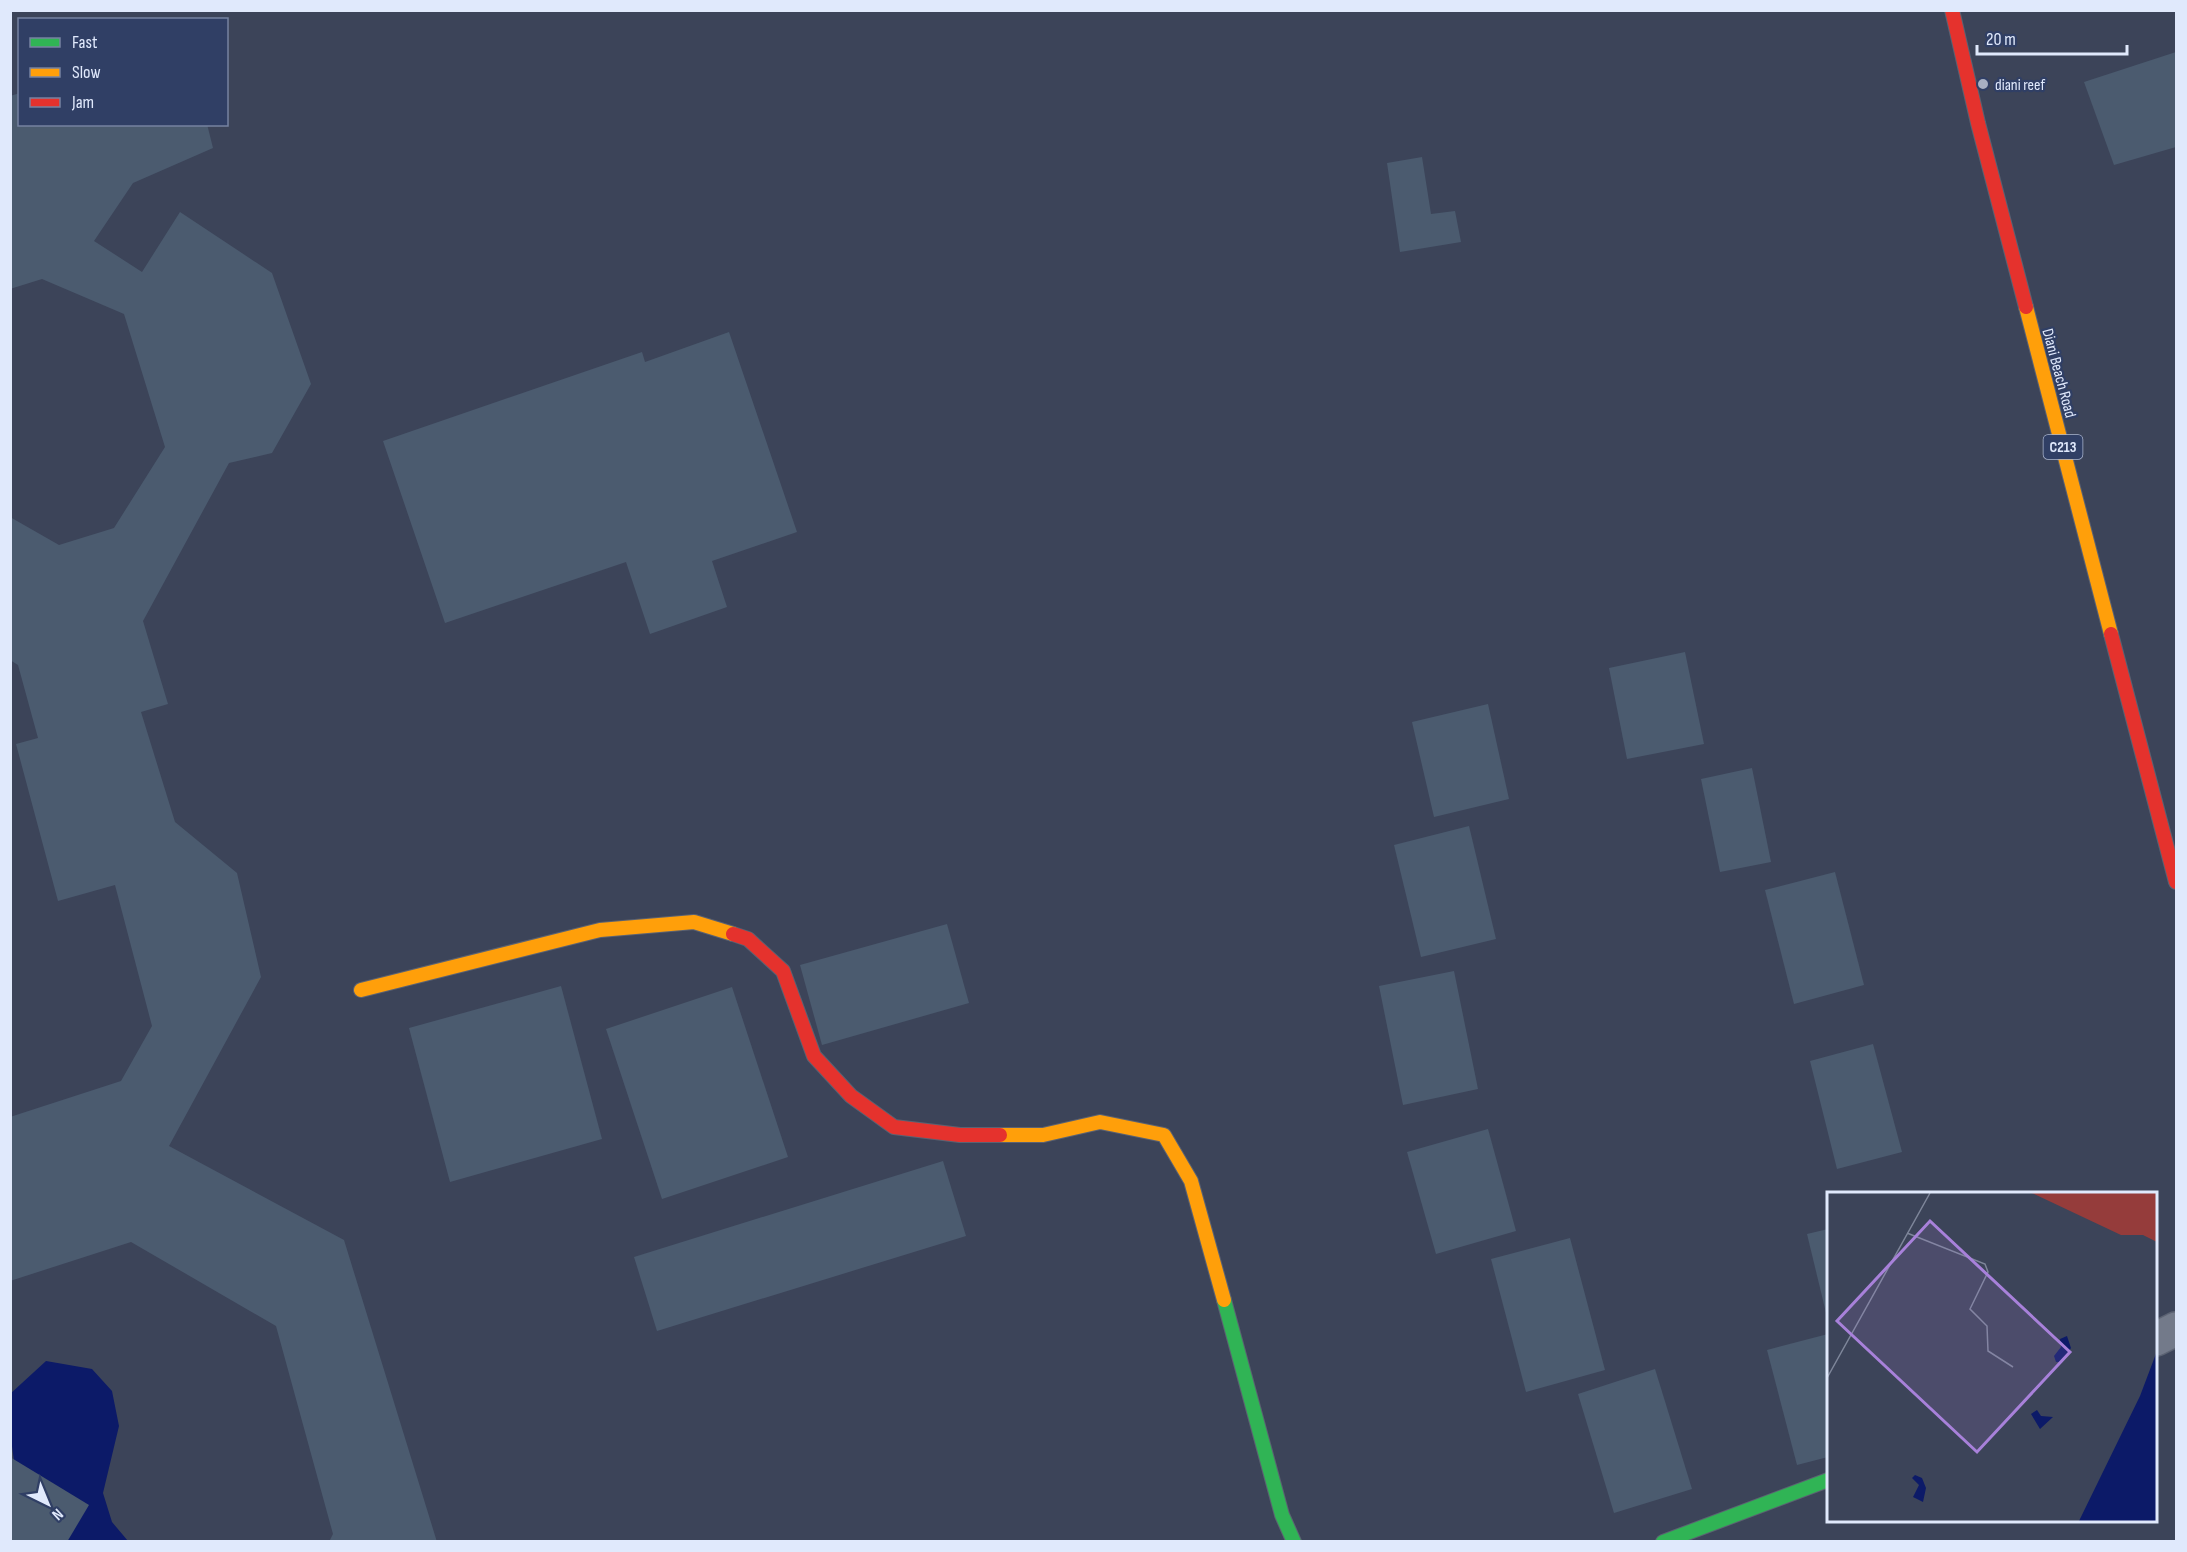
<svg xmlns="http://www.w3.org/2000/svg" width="2187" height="1552" viewBox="0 0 2187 1552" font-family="'Sofia Sans Condensed',sans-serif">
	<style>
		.water { fill: #0c1a68 }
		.building { fill: #4b5b6f }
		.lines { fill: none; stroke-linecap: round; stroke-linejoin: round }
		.street-casing { stroke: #5b6272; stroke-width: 36 }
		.fast-casing { stroke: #5b6272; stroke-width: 16 }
		.slow-casing { stroke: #5b6272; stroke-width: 16 }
		.jam-casing { stroke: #5b6272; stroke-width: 16 }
		.street { stroke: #737a8a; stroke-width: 33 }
		.fast { stroke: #30b455; stroke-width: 14 }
		.slow { stroke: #ff9f0a; stroke-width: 14 }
		.jam { stroke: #e5322d; stroke-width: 14 }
		.poi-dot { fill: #a7afc3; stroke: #303f65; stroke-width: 2 }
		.labels { text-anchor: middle; stroke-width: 4.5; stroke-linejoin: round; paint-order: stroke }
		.shield { fill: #303f65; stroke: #abb6cf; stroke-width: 1.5 }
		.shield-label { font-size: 15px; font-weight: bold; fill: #e0e9fc }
		.poi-label { font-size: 16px; fill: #e0e9fc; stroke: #303f65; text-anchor: start }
		.street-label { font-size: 16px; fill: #e0e9fc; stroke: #303f65 }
		.inset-road { fill: none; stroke: #7e869a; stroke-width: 1.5 }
		.view { fill: #a881da; fill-opacity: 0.15; stroke: #a881da; stroke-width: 3 }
		.inset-edge { fill: none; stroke: #e0e9fc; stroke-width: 3 }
	</style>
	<rect width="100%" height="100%" fill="#3c4459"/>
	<polygon class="water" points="46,1361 92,1369 112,1391 119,1426 103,1493 112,1522 128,1541 25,1541 11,1439 10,1394"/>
	<g class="building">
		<polygon points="2176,52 2176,147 2114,165 2084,82"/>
		<polygon points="20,93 20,124 207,124 213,148 133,183 94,241 142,272 180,212 272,273 311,384 272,453 229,463 143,621 168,704 141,712 175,822 237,873 261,977 169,1146 344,1240 437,1542 329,1542 333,1534 276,1326 131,1242 10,1281 10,1117 121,1081 152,1026 115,885 58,901 16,744 38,738 18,665 10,660 10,517 59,545 114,528 165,447 124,314 42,279 10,289 10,96"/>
		<polygon points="1422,157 1431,214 1455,211 1461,242 1400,252 1387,163"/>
		<polygon points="729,332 797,532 712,561 727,607 650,634 626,562 445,623 383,441 642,352 645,362"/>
		<polygon points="1685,652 1704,744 1627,759 1609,668"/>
		<polygon points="1488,704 1509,799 1434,817 1412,722"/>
		<polygon points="1752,768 1771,862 1720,872 1701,779"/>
		<polygon points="1469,826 1496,939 1421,957 1394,845"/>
		<polygon points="1835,872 1864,985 1794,1004 1765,890"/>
		<polygon points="947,924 969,1003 822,1045 800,965"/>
		<polygon points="1454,971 1478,1089 1403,1105 1379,986"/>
		<polygon points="561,986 602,1139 450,1182 409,1028"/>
		<polygon points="732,987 788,1157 662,1199 606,1029"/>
		<polygon points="1873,1044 1902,1152 1837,1169 1810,1061"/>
		<polygon points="1488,1129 1516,1231 1436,1254 1407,1152"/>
		<polygon points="943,1161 966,1236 657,1331 634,1257"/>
		<polygon points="1828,1229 1828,1321 1807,1234"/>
		<polygon points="1570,1238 1605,1370 1526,1392 1491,1259"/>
		<polygon points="1828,1334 1828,1457 1797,1465 1767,1350"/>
		<polygon points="1655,1369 1692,1489 1614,1513 1578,1394"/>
		<polygon points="10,1457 89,1505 67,1542 10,1542"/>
	</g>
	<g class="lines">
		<defs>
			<polyline id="street" points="2156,1339 2176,1329"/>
			<g id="fast">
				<polyline points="1224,1300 1282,1515 1294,1542"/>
				<polyline points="1663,1542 1828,1480"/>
			</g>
			<g id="slow">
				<polyline points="2026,307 2111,634"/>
				<polyline points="361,990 600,930 694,922 733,934"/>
				<polyline points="1000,1135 1043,1135 1100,1122 1164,1135 1191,1181 1224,1300"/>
			</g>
			<g id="jam">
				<polyline points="1952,10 1978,123 2026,307"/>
				<polyline points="2111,634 2176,882"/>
				<polyline points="733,934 748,939 783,971 814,1056 851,1096 894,1127 960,1135 1000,1135"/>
			</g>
		</defs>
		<use href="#street" class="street-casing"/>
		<use href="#fast" class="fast-casing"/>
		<use href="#slow" class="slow-casing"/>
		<use href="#jam" class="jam-casing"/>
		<use href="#street" class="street"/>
		<use href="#fast" class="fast"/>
		<use href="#slow" class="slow"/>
		<use href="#jam" class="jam"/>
	</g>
	<circle class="poi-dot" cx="1983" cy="84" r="6"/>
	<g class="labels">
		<rect class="shield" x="2043.5" y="435" width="39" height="24" rx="4.5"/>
		<g class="shield-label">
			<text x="2063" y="452">C213</text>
		</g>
		<g class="poi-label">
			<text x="1995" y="90">diani reef</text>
		</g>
		<g class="street-label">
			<text transform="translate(2060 373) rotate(75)" y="6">Diani Beach Road</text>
		</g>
	</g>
	<g transform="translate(1827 1192)">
		<rect width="330" height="330" fill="#3c4459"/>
		<path d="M205 1H330V50L316 43H294Z" fill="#953c3b"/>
		<path d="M240 144 244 156 234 170H229L227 164 234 155 233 147ZM330 159V329H252L313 204ZM210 218 214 224 226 225 213 237 204 222ZM88 283 95 286 99 296 96 310 86 305 92 293 85 286Z" fill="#0c1a68"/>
		<path class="inset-road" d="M80 41 158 72 161 80 143 117 160 134 161 159 186 175M0 186 103 1"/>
		<path class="view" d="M103 29 243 160 150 260 10 129Z"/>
		<rect width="330" height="330" class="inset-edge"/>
	</g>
	<rect width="2187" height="1552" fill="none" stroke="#e0e9fc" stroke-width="24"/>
	<rect x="18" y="18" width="210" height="108" fill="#303f65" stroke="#7683a1" stroke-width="1.5"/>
	<rect x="30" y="38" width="30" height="9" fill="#30b455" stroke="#7683a1" stroke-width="1.5"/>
	<text x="72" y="48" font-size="18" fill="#e0e9fc">Fast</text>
	<rect x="30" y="68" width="30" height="9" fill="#ff9f0a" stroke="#7683a1" stroke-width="1.5"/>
	<text x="72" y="78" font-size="18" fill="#e0e9fc">Slow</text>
	<rect x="30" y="98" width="30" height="9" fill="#e5322d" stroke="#7683a1" stroke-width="1.5"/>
	<text x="72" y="108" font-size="18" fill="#e0e9fc">Jam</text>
	<g transform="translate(48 1504) rotate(137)" stroke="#303f65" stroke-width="4.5" paint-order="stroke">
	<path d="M0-4.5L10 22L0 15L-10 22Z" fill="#e0e9fc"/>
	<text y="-9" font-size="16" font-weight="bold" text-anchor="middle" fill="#e0e9fc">N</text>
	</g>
	<path d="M1977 45v9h150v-9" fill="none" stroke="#e0e9fc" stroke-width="3"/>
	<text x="1986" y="45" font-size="18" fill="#e0e9fc" stroke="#303f65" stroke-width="4.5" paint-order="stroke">20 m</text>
</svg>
